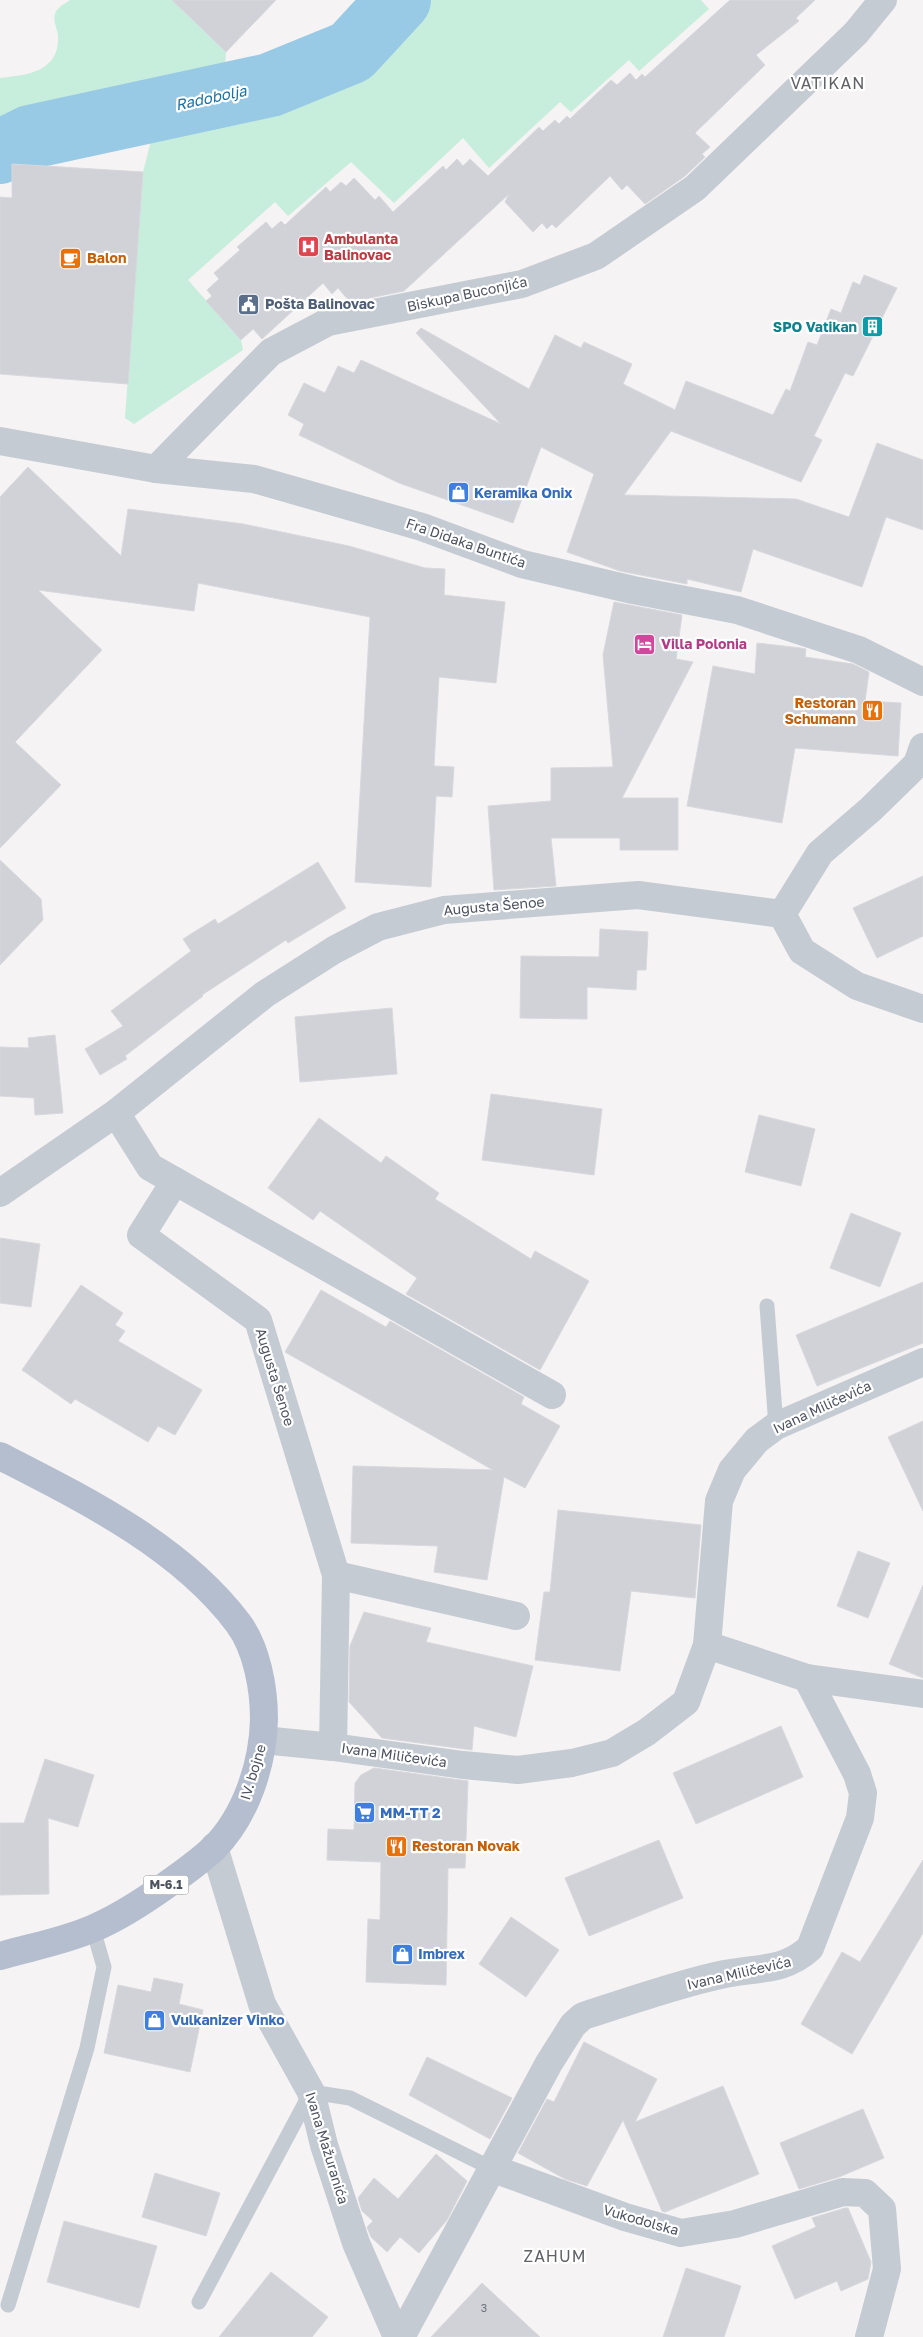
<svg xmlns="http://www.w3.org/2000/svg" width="923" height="2337" viewBox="0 0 923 2337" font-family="'Golos Text',sans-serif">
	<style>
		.green { fill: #c7eddc }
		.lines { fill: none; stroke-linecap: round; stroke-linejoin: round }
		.river { stroke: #98cae6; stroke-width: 64 }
		.building { fill: #d0d2d7; stroke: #d8d8dd }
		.service { stroke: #c5cbd3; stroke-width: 15 }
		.minor { stroke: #c5cbd3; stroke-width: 28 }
		.primary { stroke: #b5becf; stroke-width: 28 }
		.labels { text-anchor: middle; stroke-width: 4.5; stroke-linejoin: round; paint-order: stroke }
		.number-label { font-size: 11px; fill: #6d737d }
		.shield { fill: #fff; stroke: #82878f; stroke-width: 1 }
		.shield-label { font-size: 12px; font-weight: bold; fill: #4c535f }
		.health-label { font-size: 14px; font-weight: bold; fill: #be3a42; stroke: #fff; text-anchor: start }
		.food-label { font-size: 14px; font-weight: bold; fill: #c56008; stroke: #fff; text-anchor: start }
		.street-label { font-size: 14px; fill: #4c535f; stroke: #fff }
		.service-label { font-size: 14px; font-weight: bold; fill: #4e5e75; stroke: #fff; text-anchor: start }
		.culture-label { font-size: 14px; font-weight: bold; fill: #0d838f; stroke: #fff; text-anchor: end }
		.shop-label { font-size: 14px; font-weight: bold; fill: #366cbe; stroke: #fff; text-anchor: start }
		.hotel-label { font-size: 14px; font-weight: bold; fill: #b23c85; stroke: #fff; text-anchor: start }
		.water-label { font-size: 15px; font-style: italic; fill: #1972a5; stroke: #fff }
		.quarter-label { font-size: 16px; letter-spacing: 1px; fill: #606267; stroke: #fff }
	</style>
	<rect width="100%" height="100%" fill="#f5f3f3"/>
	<g class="green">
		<path d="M70 0H172L226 52 223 87 29 127 0 135V78C27 75 60 72 58 36 57 27 51 18 57 10 60 6 66 3 70 0Z"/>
		<polygon points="428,0 701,0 709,9 639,71 629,60 571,112 560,102 489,168 463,138 394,203 351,162 288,216 275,202 188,280 241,340 243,350 134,424 125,418 143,172 154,129 329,77 387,41"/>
	</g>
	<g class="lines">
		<polyline class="river" points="0,152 30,137 270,85 351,52 399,0"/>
	</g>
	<g class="building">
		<polygon points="172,0 276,0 226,52"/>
		<polygon points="730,0 815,0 796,18 799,21 756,55 765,65 695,133 710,147 702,154 705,157 685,176 645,204 627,185 622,190 610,176 556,228 552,224 547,229 542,223 533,232 505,202 509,194 404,291 350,302 338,288 332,294 323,283 262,339 253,329 241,340 206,301 212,296 207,290 219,279 214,273 240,250 237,247 266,222 272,229 281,221 285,225 326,187 330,192 341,182 346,186 354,178 375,200 379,196 393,212 443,166 446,170 457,159 463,166 470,159 488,176 539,127 543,131 555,120 559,124 567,116 570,119 611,80 617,85 630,73 636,80 642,74 645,77"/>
		<polygon points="12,164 143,172 128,384 0,374 0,197 12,198"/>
		<polygon points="864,275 897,288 853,376 845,373 814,436 822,440 801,482 671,431 624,495 796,499 849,517 877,443 923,460 923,530 886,517 862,587 753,549 741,592 687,579 687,584 620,571 567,552 594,474 541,447 513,523 399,483 299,435 304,424 288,415 304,383 325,393 338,366 354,373 361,360 501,424 416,333 421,328 529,389 555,335 581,348 584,342 632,364 623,384 675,410 686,381 773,415 786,389 790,391 808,342 817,345 831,309 841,313 853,282 860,285"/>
		<polygon points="28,467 121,556 128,509 243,524 349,546 425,568 445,569 444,595 505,602 496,683 439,677 434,766 454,767 452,797 436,796 431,887 355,882 370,617 198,583 194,611 38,590 102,650 15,742 61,785 0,848 0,497"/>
		<polygon points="614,602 682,615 676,659 693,662 622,798 678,798 678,850 620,850 620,838 551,838 556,886 494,890 488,806 551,801 551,768 613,767 603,655"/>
		<polygon points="757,643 801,648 806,649 805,657 853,664 869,672 865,701 901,703 898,756 795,748 782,823 687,806 713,666 755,674"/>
		<polygon points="0,860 41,899 43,920 0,965"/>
		<polygon points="318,862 346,908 288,943 286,940 202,995 203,996 125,1056 127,1059 100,1075 85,1049 123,1026 111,1011 191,951 183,939 215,919 218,924"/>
		<polygon points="923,876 923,936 877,958 853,908"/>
		<polygon points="600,929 648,932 646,970 637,970 636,990 587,987 587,1019 520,1018 521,956 599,957"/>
		<polygon points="392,1008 397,1074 300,1082 295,1017"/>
		<polygon points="55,1035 63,1113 35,1115 34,1098 0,1096 0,1047 29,1048 28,1038"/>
		<polygon points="491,1094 602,1109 594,1175 482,1160"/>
		<polygon points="759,1115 815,1129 801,1186 745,1172"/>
		<polygon points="319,1118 381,1163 386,1156 439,1193 435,1199 531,1259 535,1251 589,1281 540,1370 406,1294 417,1278 320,1211 313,1220 268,1188"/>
		<polygon points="851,1213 901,1233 880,1287 830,1268"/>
		<polygon points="0,1238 40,1244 31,1307 0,1303"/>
		<polygon points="923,1282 923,1343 817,1386 796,1335"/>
		<polygon points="81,1285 123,1313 115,1325 125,1331 118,1341 202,1390 175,1435 158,1426 148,1442 75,1399 71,1404 22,1370"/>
		<polygon points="321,1290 386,1327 390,1321 524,1397 521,1404 560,1426 525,1488 504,1477 487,1580 434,1572 438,1546 351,1543 353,1466 493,1470 285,1352"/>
		<polygon points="923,1421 923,1511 888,1437"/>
		<polygon points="558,1510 701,1525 695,1598 631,1591 620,1671 535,1660 544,1592 550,1592"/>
		<polygon points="858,1551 890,1563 868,1618 837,1606"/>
		<polygon points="923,1585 923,1678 889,1664"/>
		<polygon points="364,1612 431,1628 426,1642 533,1666 516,1737 474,1726 472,1750 382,1738 349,1702 350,1646"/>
		<polygon points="781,1726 803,1777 696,1824 673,1773"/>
		<polygon points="45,1759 94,1775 78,1827 48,1818 49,1894 0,1895 0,1823 24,1823"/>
		<polygon points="374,1768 468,1781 465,1868 448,1868 446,1985 366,1982 368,1919 380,1920 381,1862 327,1860 328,1829 354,1830 355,1783 361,1775"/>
		<polygon points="659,1840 683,1898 589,1936 565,1878"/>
		<polygon points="923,1860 923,1933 852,2054 801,2024 842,1952 860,1962"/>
		<polygon points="511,1917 559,1950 526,1997 479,1964"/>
		<polygon points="154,1978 183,1984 179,2004 203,2010 190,2072 104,2053 118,1985 151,1992"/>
		<polygon points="584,2042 657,2079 635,2122 723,2086 759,2174 665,2212 662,2211 623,2120 587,2186 565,2179 518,2153 547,2099 554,2102"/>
		<polygon points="427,2057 512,2098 490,2139 409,2095"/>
		<polygon points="863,2109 884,2158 839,2177 799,2189 780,2143"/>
		<polygon points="436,2154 467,2181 447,2220 419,2253 400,2237 387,2252 371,2237 367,2227 373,2221 362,2211 358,2198 374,2178 398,2199"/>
		<polygon points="155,2173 220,2193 206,2236 142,2217"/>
		<polygon points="845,2208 848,2208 871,2262 868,2279 841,2291 837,2281 795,2299 772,2246 816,2227 812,2218"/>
		<polygon points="64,2221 157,2246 139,2308 47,2282"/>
		<polygon points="686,2268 741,2286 724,2337 663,2337"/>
		<polygon points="271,2272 328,2317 312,2337 219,2337"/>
		<polygon points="482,2283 540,2337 431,2337"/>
	</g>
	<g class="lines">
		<g class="service">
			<polyline points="767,1306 776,1426"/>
			<polyline points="199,2302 311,2092 350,2098 491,2168"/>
			<polyline points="8,2305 87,2048 104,1967 93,1929"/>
		</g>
		<g class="minor">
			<polyline points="0,441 156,469 254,479 422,527 522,564 633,590 737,610 859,650 923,682"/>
			<polyline points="156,469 271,352 328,322 522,284 596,256 695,188 856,33 883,0"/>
			<polyline points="923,747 917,764 871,809 820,853 782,914 802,951 857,986 923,1009"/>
			<polyline points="116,1113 150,1167 552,1395"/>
			<polyline points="175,1181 141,1235 258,1320 336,1575 333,1747"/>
			<polyline points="0,1193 116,1113 265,994 334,950 378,927 444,910 638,895 782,914"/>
			<polyline points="336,1575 516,1616"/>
			<polyline points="707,1645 807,1678 923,1694"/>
			<polyline points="263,1740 333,1747 463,1765 518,1770 572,1763 612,1753 647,1732 686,1702 707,1645 719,1501 732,1470 757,1440 776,1426 923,1362"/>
			<polyline points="214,1847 262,2004 311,2092 324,2145 356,2243 397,2337"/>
			<polyline points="491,2168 625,2217 681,2233 735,2224 843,2192 865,2193 882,2209 887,2269 869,2337"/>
			<path d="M401 2337 549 2063 573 2025 583 2016C628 2002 674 1985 720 1975 754 1967 783 1973 810 1948L860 1818 863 1793 857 1774 807 1678"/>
		</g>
		<path class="primary" d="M0 1456C84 1499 180 1546 238 1623 257 1648 264 1689 264 1719 263 1764 246 1816 214 1848 196 1865 175 1879 155 1893 136 1906 115 1919 94 1928 65 1941 31 1947 0 1956"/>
	</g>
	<defs>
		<symbol id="hospital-square" viewBox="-11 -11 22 22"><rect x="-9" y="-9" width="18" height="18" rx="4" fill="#e0444e" stroke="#fff"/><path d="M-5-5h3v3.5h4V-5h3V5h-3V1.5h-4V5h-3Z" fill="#fff"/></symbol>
		<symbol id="cafe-square" viewBox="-11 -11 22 22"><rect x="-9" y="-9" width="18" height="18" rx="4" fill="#e8710a" stroke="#fff"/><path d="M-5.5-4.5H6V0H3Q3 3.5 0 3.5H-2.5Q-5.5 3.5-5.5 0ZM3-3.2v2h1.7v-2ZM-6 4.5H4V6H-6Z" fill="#fff"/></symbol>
		<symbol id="civic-square" viewBox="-11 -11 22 22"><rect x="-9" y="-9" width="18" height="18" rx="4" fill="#5c6f8a" stroke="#fff"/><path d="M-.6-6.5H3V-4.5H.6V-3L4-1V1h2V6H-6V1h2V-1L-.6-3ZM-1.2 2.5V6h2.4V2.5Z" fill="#fff"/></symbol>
		<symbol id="building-square" viewBox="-11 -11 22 22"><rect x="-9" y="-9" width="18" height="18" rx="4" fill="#0f9aa8" stroke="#fff"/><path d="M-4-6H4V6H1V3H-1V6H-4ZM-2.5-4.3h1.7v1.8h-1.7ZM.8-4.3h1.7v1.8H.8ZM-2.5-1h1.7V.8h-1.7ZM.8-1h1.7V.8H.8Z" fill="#fff"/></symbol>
		<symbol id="shop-square" viewBox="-11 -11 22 22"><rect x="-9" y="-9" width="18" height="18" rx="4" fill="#3f7fe0" stroke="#fff"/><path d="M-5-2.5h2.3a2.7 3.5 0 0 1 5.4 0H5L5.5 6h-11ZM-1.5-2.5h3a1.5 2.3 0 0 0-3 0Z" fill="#fff"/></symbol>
		<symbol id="hotel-square" viewBox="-11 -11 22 22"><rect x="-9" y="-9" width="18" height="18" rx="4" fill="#d1479c" stroke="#fff"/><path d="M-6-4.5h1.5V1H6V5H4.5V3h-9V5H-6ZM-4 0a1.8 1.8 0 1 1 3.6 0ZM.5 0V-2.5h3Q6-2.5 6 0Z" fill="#fff"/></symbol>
		<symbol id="restaurant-square" viewBox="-11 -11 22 22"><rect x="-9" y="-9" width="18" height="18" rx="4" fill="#e8710a" stroke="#fff"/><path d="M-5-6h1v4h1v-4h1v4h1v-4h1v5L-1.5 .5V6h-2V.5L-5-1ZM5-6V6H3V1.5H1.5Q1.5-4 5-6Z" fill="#fff"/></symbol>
		<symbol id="supermarket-square" viewBox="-11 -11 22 22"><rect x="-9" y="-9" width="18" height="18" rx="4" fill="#3f7fe0" stroke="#fff"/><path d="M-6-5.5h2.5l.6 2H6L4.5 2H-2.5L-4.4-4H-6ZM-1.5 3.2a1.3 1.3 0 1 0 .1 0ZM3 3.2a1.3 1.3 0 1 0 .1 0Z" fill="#fff"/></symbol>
	</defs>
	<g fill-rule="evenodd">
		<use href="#hospital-square" x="296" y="234" width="25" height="25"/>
		<use href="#cafe-square" x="58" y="246" width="25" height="25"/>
		<use href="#civic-square" x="236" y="292" width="25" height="25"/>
		<use href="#building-square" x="860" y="314" width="25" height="25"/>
		<use href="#shop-square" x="446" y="480" width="25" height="25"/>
		<use href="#hotel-square" x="632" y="632" width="25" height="25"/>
		<use href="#restaurant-square" x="860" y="698" width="25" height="25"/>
		<use href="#supermarket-square" x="352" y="1800" width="25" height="25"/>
		<use href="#restaurant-square" x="384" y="1834" width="25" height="25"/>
		<use href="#shop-square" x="390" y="1942" width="25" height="25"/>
		<use href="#shop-square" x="142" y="2008" width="25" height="25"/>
	</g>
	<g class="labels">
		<g class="number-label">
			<text x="484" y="2312">3</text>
		</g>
		<rect class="shield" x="143.5" y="1875.5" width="45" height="19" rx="4"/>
		<g class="shield-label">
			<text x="166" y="1889">M-6.1</text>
		</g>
		<g class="health-label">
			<text x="324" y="244">Ambulanta<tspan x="324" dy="16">Balinovac</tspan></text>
		</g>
		<g class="food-label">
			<text x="87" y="263">Balon</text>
			<text x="856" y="708" text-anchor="end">Restoran<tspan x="856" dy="16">Schumann</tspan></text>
			<text x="412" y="1851">Restoran Novak</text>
		</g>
		<g class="street-label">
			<text transform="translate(467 294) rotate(-12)" y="5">Biskupa Buconjića</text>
			<text transform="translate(466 543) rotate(19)" y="5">Fra Didaka Buntića</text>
			<text transform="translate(494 906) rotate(-5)" y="5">Augusta Šenoe</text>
			<text transform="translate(275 1377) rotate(73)" y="5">Augusta Šenoe</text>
			<text transform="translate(822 1407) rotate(-25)" y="5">Ivana Miličevića</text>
			<text transform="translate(394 1755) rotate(8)" y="5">Ivana Miličevića</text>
			<text transform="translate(253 1772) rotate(-73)" y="5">IV. bojne</text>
			<text transform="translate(739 1973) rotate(-13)" y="5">Ivana Miličevića</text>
			<text transform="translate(327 2148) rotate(73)" y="5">Ivana Mažuranića</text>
			<text transform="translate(641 2220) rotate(16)" y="5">Vukodolska</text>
		</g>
		<g class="service-label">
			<text x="265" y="309">Pošta Balinovac</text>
		</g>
		<g class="culture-label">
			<text x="857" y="332">SPO Vatikan</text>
		</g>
		<g class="shop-label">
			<text x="474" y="498">Keramika Onix</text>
			<text x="380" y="1818">MM-TT 2</text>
			<text x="418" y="1959">Imbrex</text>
			<text x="171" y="2025">Vulkanizer Vinko</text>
		</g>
		<g class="hotel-label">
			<text x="661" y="649">Villa Polonia</text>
		</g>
		<g class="water-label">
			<text transform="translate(211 98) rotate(-12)" y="5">Radobolja</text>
		</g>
		<g class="quarter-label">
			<text x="828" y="89">VATIKAN</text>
			<text x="555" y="2262">ZAHUM</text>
		</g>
	</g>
</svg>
